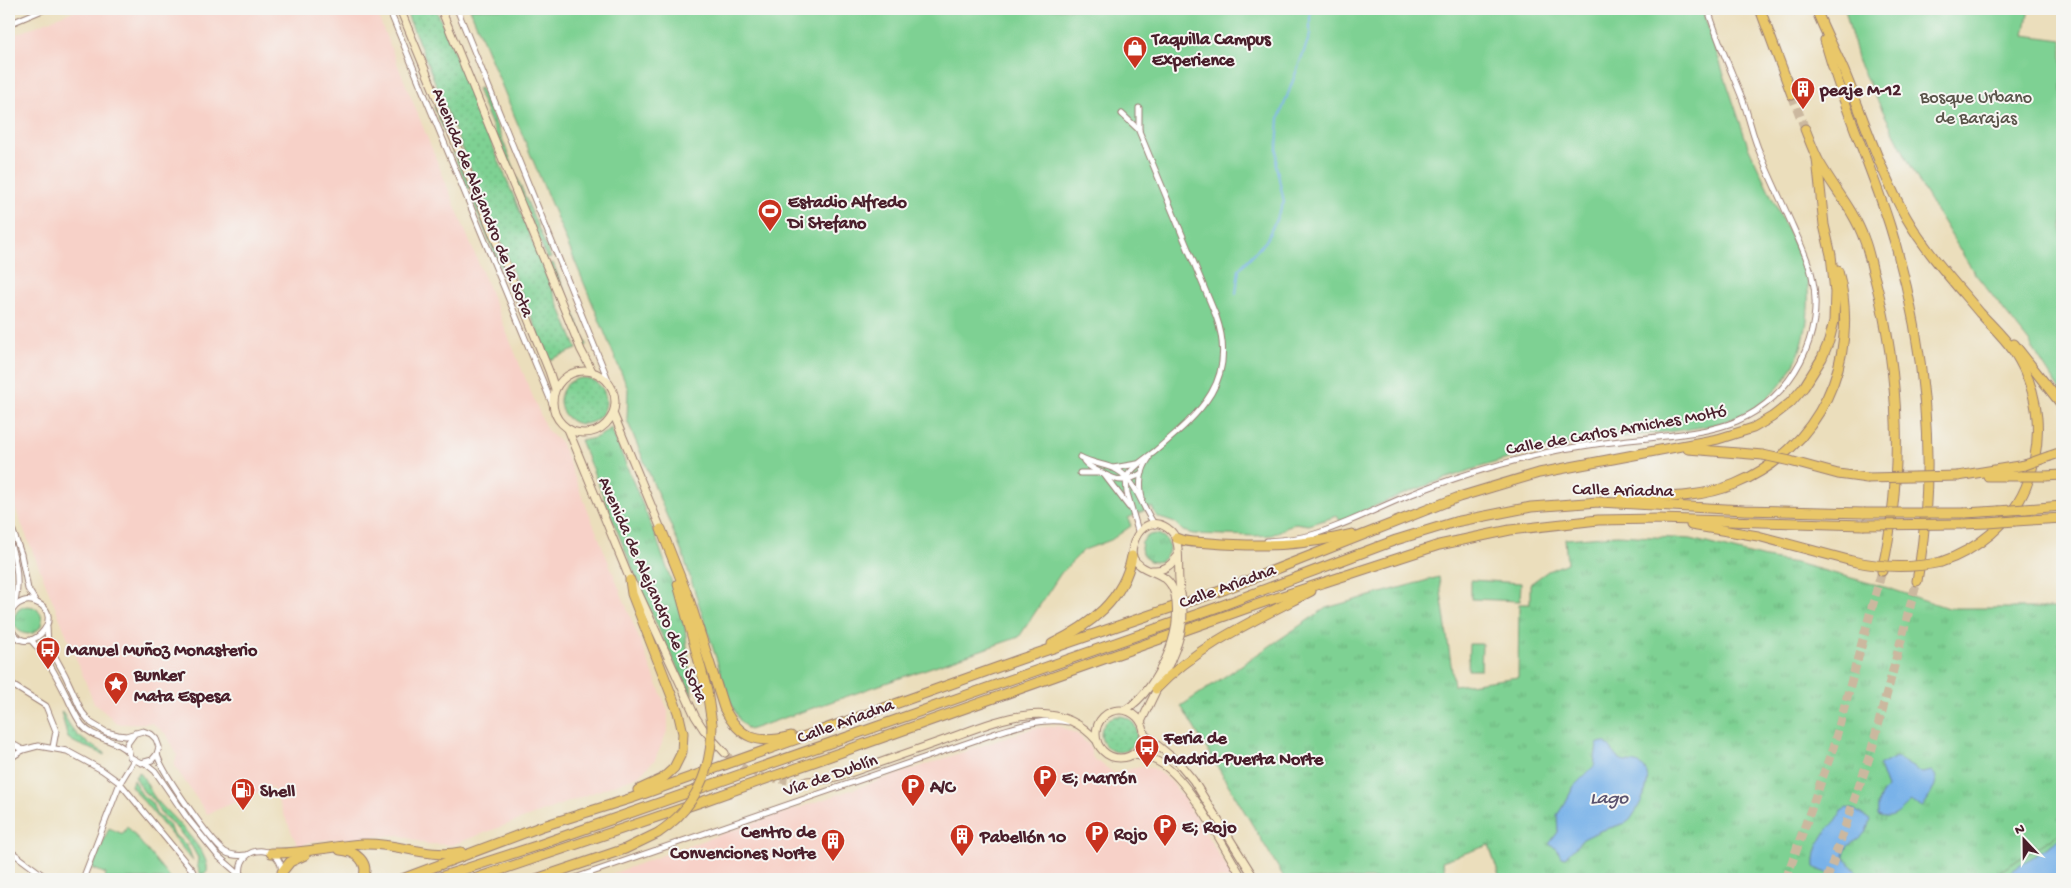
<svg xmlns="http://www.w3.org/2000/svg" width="2071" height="888" viewBox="0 0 2071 888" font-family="'Gochi Hand',sans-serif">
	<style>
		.built { fill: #f7d1c8 }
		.grass { fill: url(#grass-tufts); stroke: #64785f }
		.park { fill: #7ed193; stroke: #64785f }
		.garden { fill: url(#garden-dots); stroke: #64785f }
		.water { fill: #79b2e9; stroke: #62688a }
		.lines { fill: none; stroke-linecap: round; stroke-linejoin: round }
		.stream { stroke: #79b2e9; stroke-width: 2 }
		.secondary-tunnel { stroke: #cbb89f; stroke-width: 7; stroke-dasharray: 7 3.5; stroke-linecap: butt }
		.highway-tunnel { stroke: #cbb89f; stroke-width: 9; stroke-dasharray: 9 4.5; stroke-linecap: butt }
		.street-casing { stroke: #9a7e74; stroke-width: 7 }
		.secondary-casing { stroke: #9a7e74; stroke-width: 9 }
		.highway-casing { stroke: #9a7e74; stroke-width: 11 }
		.street { stroke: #fff; stroke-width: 5 }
		.secondary { stroke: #f6e9c3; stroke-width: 7 }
		.highway { stroke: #e9c769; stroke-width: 9 }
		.secondary-bridge-casing { stroke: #9a7e74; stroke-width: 9; stroke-linecap: butt }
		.highway-bridge-casing { stroke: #9a7e74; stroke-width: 11; stroke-linecap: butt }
		.secondary-bridge { stroke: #f6e9c3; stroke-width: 7 }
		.highway-bridge { stroke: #e9c769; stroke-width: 9 }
		.labels { text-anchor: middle; stroke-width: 4; stroke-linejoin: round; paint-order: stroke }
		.poi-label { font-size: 18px; font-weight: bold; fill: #4a1f2b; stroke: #f6f6f2; text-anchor: start }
		.park-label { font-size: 18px; fill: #5a544a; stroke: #f6f6f2 }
		.street-label { font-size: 18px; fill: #4a1f2b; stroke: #f6f6f2 }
		.water-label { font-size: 19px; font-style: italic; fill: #5a526e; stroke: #f6f6f2 }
	</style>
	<defs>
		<pattern id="grass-tufts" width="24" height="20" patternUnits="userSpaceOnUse" patternTransform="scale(1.25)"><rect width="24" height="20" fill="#7ed193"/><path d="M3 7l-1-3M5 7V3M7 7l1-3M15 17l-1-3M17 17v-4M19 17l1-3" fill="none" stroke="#6eb37f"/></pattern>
		<pattern id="garden-dots" width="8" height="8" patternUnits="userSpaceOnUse" patternTransform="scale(1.25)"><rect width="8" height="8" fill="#7ed193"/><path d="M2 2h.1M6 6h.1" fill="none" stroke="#6eb37f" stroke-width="1.8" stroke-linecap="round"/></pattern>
	</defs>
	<rect width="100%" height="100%" fill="#f6f6f2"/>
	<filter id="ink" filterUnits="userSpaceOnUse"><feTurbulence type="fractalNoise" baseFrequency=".02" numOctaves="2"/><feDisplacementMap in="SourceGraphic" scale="10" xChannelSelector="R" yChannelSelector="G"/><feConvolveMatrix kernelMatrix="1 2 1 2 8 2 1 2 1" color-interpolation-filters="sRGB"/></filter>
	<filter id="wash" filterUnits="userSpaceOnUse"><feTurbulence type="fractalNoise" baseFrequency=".0096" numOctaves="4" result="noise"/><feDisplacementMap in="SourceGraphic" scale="20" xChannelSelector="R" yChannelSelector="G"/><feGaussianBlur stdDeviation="1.12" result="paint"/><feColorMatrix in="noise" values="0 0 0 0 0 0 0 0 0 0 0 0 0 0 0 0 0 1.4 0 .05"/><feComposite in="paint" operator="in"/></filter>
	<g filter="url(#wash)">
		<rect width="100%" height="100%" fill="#ebdebc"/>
		<g class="built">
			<polygon points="78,9 375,9 546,429 561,443 668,711 668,729 655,760 638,776 452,845 427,844 399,835 314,841 298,847 272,787 207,814 174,765 177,755 167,735 152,723 118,724 94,703 9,493 9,37"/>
			<polygon points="1059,726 1077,734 1089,745 1093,758 1114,773 1139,767 1153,768 1170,780 1185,800 1234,879 598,879 701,841 1034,728"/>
		</g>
		<g class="grass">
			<path d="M611 428 656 537 684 617 692 695C647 615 616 524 580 440 594 440 601 436 611 428Z"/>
			<circle cx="1155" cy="548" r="14"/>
			<polygon points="1617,535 1691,539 1765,558 1796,563 1888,588 1948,608 2062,608 2062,832 1988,879 1730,879 1713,876 1702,879 1500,879 1489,845 1442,861 1448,879 1285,879 1181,706 1326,608 1439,577 1454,686 1518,677 1519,604 1530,604 1530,584 1548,571 1567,563 1565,539"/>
			<circle cx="28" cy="620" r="14"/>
		</g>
		<g class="park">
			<path d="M470 9H1702L1748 146 1806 270C1816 336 1794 398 1726 421 1701 429 1673 431 1648 434 1613 438 1577 442 1543 450 1473 466 1406 492 1340 521L1337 516 1309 525 1295 523 1272 535 1255 536 1193 534 1183 531 1175 523 1157 517 1152 507 1128 518 1131 526 1111 540 1084 550 1061 573 1019 637 749 730 740 721 730 701 683 555 627 420 628 389Z"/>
			<polygon points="1845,9 2029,9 2024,35 2062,40 2062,394 2029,342 1973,271 1921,186 1858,62"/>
			<polygon points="1471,580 1521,583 1520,601 1471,599"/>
			<polygon points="1469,644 1482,644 1481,670 1468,670"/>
			<polygon points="127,826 171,879 105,879 106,874 92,868 109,828 123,834"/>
			<polygon points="2062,832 2062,879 1988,879"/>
		</g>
		<g class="garden">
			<polygon points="405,9 436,9 577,349 549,360"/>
			<polygon points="481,88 515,170 511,172 477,89"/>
			<polygon points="437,105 471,188 468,189 434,107"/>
			<polygon points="516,175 551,258 547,259 513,177"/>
			<polygon points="473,194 507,276 504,277 470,195"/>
			<polygon points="553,263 587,345 584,347 550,264"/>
			<circle cx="583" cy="401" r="23"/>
			<path d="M62 711C74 736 82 740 105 753L104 755C93 748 79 747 68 738L61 712Z"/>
			<circle cx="1119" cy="734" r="18"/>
			<path d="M139 772C145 778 149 790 155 798 168 814 212 852 207 872L201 875 197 865 198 858 192 847 173 824 160 813 154 800 144 792 135 777Z"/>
			<polygon points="133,780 142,795 152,803 156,814 169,824 172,833 185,844 189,850 193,861 131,786"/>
		</g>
		<g class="water">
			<path d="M1602 742 1606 743 1620 760C1627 764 1635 760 1642 766 1657 777 1638 809 1630 820L1626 823 1600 831 1583 839 1565 858 1561 857 1557 849 1549 844 1558 832 1557 815 1565 803 1574 786 1594 766 1597 744Z"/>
			<path d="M1896 757 1922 773 1932 771C1933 773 1936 775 1936 778 1937 785 1927 802 1922 807L1911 802C1900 810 1894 822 1878 815 1877 804 1879 795 1887 788L1879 766Z"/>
			<path d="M1847 808 1855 810 1870 820C1868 826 1867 831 1863 835 1854 845 1847 841 1844 856L1857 873 1845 879C1835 873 1824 874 1815 867 1814 855 1818 843 1825 833 1832 823 1837 823 1841 811Z"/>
			<polygon points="2061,838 2062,879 2000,879"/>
		</g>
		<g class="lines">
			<polyline class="stream" points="1236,294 1239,269 1266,241 1284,202 1276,165 1279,118 1310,35 1310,9"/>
		</g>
	</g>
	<g filter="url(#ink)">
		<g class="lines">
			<path class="secondary-tunnel" d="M725 753C750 777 774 782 807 781"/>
			<g class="highway-tunnel">
				<polyline points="1792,95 1805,129"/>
				<polyline points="1786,879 1833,748 1882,571"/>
				<polyline points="1827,879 1871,752 1917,581"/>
			</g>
			<defs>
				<g id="street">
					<polyline points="389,9 553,406"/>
					<polyline points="457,9 609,382"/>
					<polyline points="9,24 45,9"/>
					<polyline points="1122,114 1139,130"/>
					<path d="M1080 457C1093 464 1106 464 1117 470 1138 482 1141 507 1155 525"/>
					<path d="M1084 461C1089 468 1115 481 1123 480 1130 479 1136 477 1142 473"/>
					<polyline points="1113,468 1137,464"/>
					<polyline points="1080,473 1103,473 1129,507"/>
					<path d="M1142 498C1139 483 1140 471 1149 458"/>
					<polyline points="9,520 21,554 28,589 36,602"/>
					<path d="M1138 531 1127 493 1126 478C1132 467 1144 460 1154 452 1200 413 1239 381 1216 316L1139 131V108"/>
					<path d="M9 541C17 562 20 584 14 606"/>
					<path d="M1267 541C1283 540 1299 539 1315 534 1348 524 1379 507 1412 494 1457 476 1502 463 1549 452 1585 444 1621 441 1658 437 1684 434 1713 431 1737 421 1792 398 1826 334 1812 276 1808 259 1800 243 1793 227 1782 202 1770 178 1760 153 1752 135 1749 116 1742 98 1730 68 1717 40 1708 9"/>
					<path d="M9 618C12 607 22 597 35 602 72 616 21 667 9 623"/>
					<polyline points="47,627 48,644 65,675 82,712 91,723 106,732 118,735 126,736 143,731 151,734 156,739 159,747 157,754 152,760 141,763 130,757 127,744 135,733"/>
					<path d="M31 640C46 656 56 675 66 695 71 705 75 716 82 725 94 740 115 738 128 752"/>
					<polyline points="9,683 46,706 56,731 53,747"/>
					<polyline points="9,742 23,750"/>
					<path d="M157 754C161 771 210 841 225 852 232 856 239 856 247 855"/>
					<polyline points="9,759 23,750 38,746 67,751 102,770 120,783 192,870 196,879"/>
					<polyline points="145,763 155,771 188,819 218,856 241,876"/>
					<polyline points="9,850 48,879"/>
					<path d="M241 876C235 840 291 844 280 879"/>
					<polyline points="83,879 120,783 134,760"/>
					<path d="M572 879 999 732C1021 725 1044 718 1068 722"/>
				</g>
				<g id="secondary">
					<polyline points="400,9 511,277 549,371 555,389"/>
					<polyline points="441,9 581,350 592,371"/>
					<circle cx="584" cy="402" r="31"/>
					<polyline points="613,413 661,529"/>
					<polyline points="568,429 630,580 638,592 695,716 704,730 725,753"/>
					<path d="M1152 570C1164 571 1170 566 1177 557"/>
					<path d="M1175 595C1168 567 1143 577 1132 556 1131 533 1151 512 1171 531 1184 544 1175 575 1181 594"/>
					<circle cx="1120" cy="734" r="24"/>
					<path d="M1125 710C1145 698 1156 678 1166 658"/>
					<polyline points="1141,722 1171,660"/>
					<polyline points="1145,735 1178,762 1193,780 1255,879"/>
					<path d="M1133 755C1144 756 1153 758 1162 764 1191 782 1224 848 1243 879"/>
					<path d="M807 781 829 779 850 773C882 762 913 751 944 740 994 722 1055 692 1097 741"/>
				</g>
				<g id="highway">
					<polyline points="1760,9 1792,95"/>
					<path d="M1816 9C1824 30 1835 50 1844 71 1864 119 1880 171 1906 217 1926 252 1954 282 1980 313 1992 326 2005 338 2015 353 2041 394 2044 442 2026 487 2011 523 1977 550 1941 562"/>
					<path d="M1825 40C1842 104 1870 163 1890 226 1925 339 1938 464 1917 581"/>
					<path d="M1805 129C1809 139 1813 150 1818 160 1832 186 1854 210 1864 239 1869 251 1871 266 1875 279 1900 374 1904 475 1882 571"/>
					<polyline points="2014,344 2062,405"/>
					<polyline points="1688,449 1763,455"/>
					<polyline points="2050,456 2062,452"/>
					<polyline points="1790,461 1838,474 1867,478"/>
					<polyline points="1958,476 2025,465"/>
					<polyline points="1988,476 2021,476"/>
					<polyline points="2045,476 2062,475"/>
					<path d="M1621 498C1659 497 1699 499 1735 484 1819 450 1862 359 1838 271"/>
					<polyline points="2025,509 2062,506"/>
					<polyline points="1965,513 1998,511"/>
					<polyline points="2015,521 2062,518"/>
					<polyline points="1962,524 1988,523"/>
					<polyline points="1691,525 1758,536 1852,561"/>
					<path d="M661 529 690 602 724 708C740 739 758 745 791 736"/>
					<path d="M1176 538C1186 543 1199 542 1210 543 1260 547 1303 546 1352 534"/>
					<polyline points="630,580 632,594 678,712 683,733 682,752 674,768 662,779 638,790"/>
					<polyline points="678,584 707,691 712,724"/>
					<path d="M1052 644C1090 625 1124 600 1132 556"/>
					<path d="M1156 689C1198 645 1257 619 1311 591"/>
					<path d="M340 850C356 851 370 862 363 879"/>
					<path d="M271 853C302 854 332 846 363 844 397 842 427 859 461 852"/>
					<polyline points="282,872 290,862 305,855"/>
					<polyline points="402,879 540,827 632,798 1021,659 1226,589 1459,497 1539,473 1718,439 1753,428 1772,417 1790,403 1804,387 1822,358 1829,341 1834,321 1835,292 1831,255 1824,225 1817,159"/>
					<polyline points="434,879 536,846 1218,607 1396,540 1455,522 1531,507 1599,502 1744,510 1864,513"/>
					<polyline points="474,879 701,802 1270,600 1439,545 1510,530 1598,520 1659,519 1863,525"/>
					<polyline points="536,879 625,849 658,833"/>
				</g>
			</defs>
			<use href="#street" class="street-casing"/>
			<use href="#secondary" class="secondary-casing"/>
			<use href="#highway" class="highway-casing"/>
			<use href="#street" class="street"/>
			<use href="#secondary" class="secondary"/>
			<use href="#highway" class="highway"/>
			<defs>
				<g id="secondary-bridge">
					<path d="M1166 658C1175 637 1179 618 1175 595"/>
					<path d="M1171 660C1181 638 1186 618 1181 594"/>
				</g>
				<g id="highway-bridge">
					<polyline points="1763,455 1790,461"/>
					<polyline points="2025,465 2050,456"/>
					<polyline points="2021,476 2045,476"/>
					<polyline points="1867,478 1958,476"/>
					<polyline points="1998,511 2025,509"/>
					<polyline points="1864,513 1965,513"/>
					<polyline points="1988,523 2015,521"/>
					<polyline points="1863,525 1962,524"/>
					<path d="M1852 561C1883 568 1910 569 1941 562"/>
					<path d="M658 833C697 807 712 770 712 724"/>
				</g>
			</defs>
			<use href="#secondary-bridge" class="secondary-bridge-casing"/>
			<use href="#highway-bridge" class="highway-bridge-casing"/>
			<use href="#secondary-bridge" class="secondary-bridge"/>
			<use href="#highway-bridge" class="highway-bridge"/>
		</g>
	</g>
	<defs>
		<symbol id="shop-pin" viewBox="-11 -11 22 30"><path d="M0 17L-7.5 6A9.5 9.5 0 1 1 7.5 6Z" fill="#c8321e" stroke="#f6f6f2"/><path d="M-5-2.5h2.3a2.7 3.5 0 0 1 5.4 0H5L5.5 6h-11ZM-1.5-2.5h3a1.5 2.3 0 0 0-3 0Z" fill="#fff"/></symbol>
		<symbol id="building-pin" viewBox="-11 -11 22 30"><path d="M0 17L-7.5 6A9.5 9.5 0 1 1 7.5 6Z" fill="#c8321e" stroke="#f6f6f2"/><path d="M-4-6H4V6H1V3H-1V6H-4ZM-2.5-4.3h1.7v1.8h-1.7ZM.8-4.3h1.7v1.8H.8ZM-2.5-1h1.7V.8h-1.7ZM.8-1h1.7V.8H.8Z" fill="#fff"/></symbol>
		<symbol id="stadium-pin" viewBox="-11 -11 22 30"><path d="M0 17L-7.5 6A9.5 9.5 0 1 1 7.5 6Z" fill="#c8321e" stroke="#f6f6f2"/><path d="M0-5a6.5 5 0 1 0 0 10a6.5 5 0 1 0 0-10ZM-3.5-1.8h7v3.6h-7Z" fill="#fff"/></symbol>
		<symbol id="bus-pin" viewBox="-11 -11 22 30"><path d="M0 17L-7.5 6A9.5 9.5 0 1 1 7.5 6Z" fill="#c8321e" stroke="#f6f6f2"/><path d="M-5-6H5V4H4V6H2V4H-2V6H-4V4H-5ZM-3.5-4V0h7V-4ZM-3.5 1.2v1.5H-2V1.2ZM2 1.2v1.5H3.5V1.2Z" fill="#fff"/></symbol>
		<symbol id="sight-pin" viewBox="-11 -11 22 30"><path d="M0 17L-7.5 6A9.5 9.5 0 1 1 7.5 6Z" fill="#c8321e" stroke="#f6f6f2"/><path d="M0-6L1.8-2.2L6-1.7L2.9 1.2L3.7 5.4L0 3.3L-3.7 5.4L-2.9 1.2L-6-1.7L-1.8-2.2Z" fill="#fff"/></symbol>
		<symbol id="parking-pin" viewBox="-11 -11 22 30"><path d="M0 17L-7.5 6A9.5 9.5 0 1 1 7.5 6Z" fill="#c8321e" stroke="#f6f6f2"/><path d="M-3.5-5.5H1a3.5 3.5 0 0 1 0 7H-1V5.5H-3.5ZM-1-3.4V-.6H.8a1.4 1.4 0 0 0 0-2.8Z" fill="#fff"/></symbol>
		<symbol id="fuel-pin" viewBox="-11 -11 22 30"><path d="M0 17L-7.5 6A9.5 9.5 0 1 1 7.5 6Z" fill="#c8321e" stroke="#f6f6f2"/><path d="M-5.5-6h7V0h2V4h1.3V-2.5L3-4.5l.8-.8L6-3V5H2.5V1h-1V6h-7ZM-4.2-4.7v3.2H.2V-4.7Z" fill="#fff"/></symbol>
	</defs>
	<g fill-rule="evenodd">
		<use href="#shop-pin" x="1121" y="34" width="28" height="38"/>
		<use href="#building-pin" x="1789" y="75" width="28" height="38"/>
		<use href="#stadium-pin" x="756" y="197" width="28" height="38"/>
		<use href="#bus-pin" x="34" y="635" width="28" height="38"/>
		<use href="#sight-pin" x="102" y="670" width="28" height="38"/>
		<use href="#bus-pin" x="1133" y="733" width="28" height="38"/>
		<use href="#parking-pin" x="1031" y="763" width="28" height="38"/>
		<use href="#parking-pin" x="899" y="772" width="28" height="38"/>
		<use href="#fuel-pin" x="229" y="776" width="28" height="38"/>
		<use href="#parking-pin" x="1151" y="812" width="28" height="38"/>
		<use href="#parking-pin" x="1083" y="819" width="28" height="38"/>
		<use href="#building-pin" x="948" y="822" width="28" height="38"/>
		<use href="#building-pin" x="819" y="827" width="28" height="38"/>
	</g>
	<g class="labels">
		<g class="poi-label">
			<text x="1152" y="44">Taquilla Campus<tspan x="1152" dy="21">Experience</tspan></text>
			<text x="1820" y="95">peaje M-12</text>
			<text x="788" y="207">Estadio Alfredo<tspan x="788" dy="21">Di Stefano</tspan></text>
			<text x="66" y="655">Manuel Muñoz Monasterio</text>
			<text x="134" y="680">Bunker<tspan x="134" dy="21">Mata Espesa</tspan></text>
			<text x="1164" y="743">Feria de<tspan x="1164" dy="21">Madrid-Puerta Norte</tspan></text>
			<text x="1062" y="783">E; Marrón</text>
			<text x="930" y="792">A/C</text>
			<text x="260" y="796">Shell</text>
			<text x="1182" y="832">E; Rojo</text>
			<text x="816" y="837" text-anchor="end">Centro de<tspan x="816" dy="21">Convenciones Norte</tspan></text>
			<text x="1114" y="839">Rojo</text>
			<text x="980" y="842">Pabellón 10</text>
		</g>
		<g class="park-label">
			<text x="1976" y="102">Bosque Urbano<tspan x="1976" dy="21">de Barajas</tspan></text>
		</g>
		<g class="street-label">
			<text transform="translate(484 202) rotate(68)" y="6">Avenida de Alejandro de la Sota</text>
			<text transform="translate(1616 429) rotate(-10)" y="6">Calle de Carlos Arniches Moltó</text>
			<text transform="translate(1623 489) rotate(1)" y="6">Calle Ariadna</text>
			<text transform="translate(1227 585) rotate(-20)" y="6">Calle Ariadna</text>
			<text transform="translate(654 589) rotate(66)" y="6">Avenida de Alejandro de la Sota</text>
			<text transform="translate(845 720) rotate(-20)" y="6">Calle Ariadna</text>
			<text transform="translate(830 774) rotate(-19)" y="6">Vía de Dublín</text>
		</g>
		<g class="water-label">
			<text x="1609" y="803">Lago</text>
		</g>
	</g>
	<rect width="2071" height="888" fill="none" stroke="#f6f6f2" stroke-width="30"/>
	<g transform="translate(2024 840) rotate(338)" stroke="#f6f6f2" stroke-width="4" paint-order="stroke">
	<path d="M0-4L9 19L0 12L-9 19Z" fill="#4a1f2b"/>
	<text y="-8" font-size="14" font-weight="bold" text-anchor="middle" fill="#4a1f2b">N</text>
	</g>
</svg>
